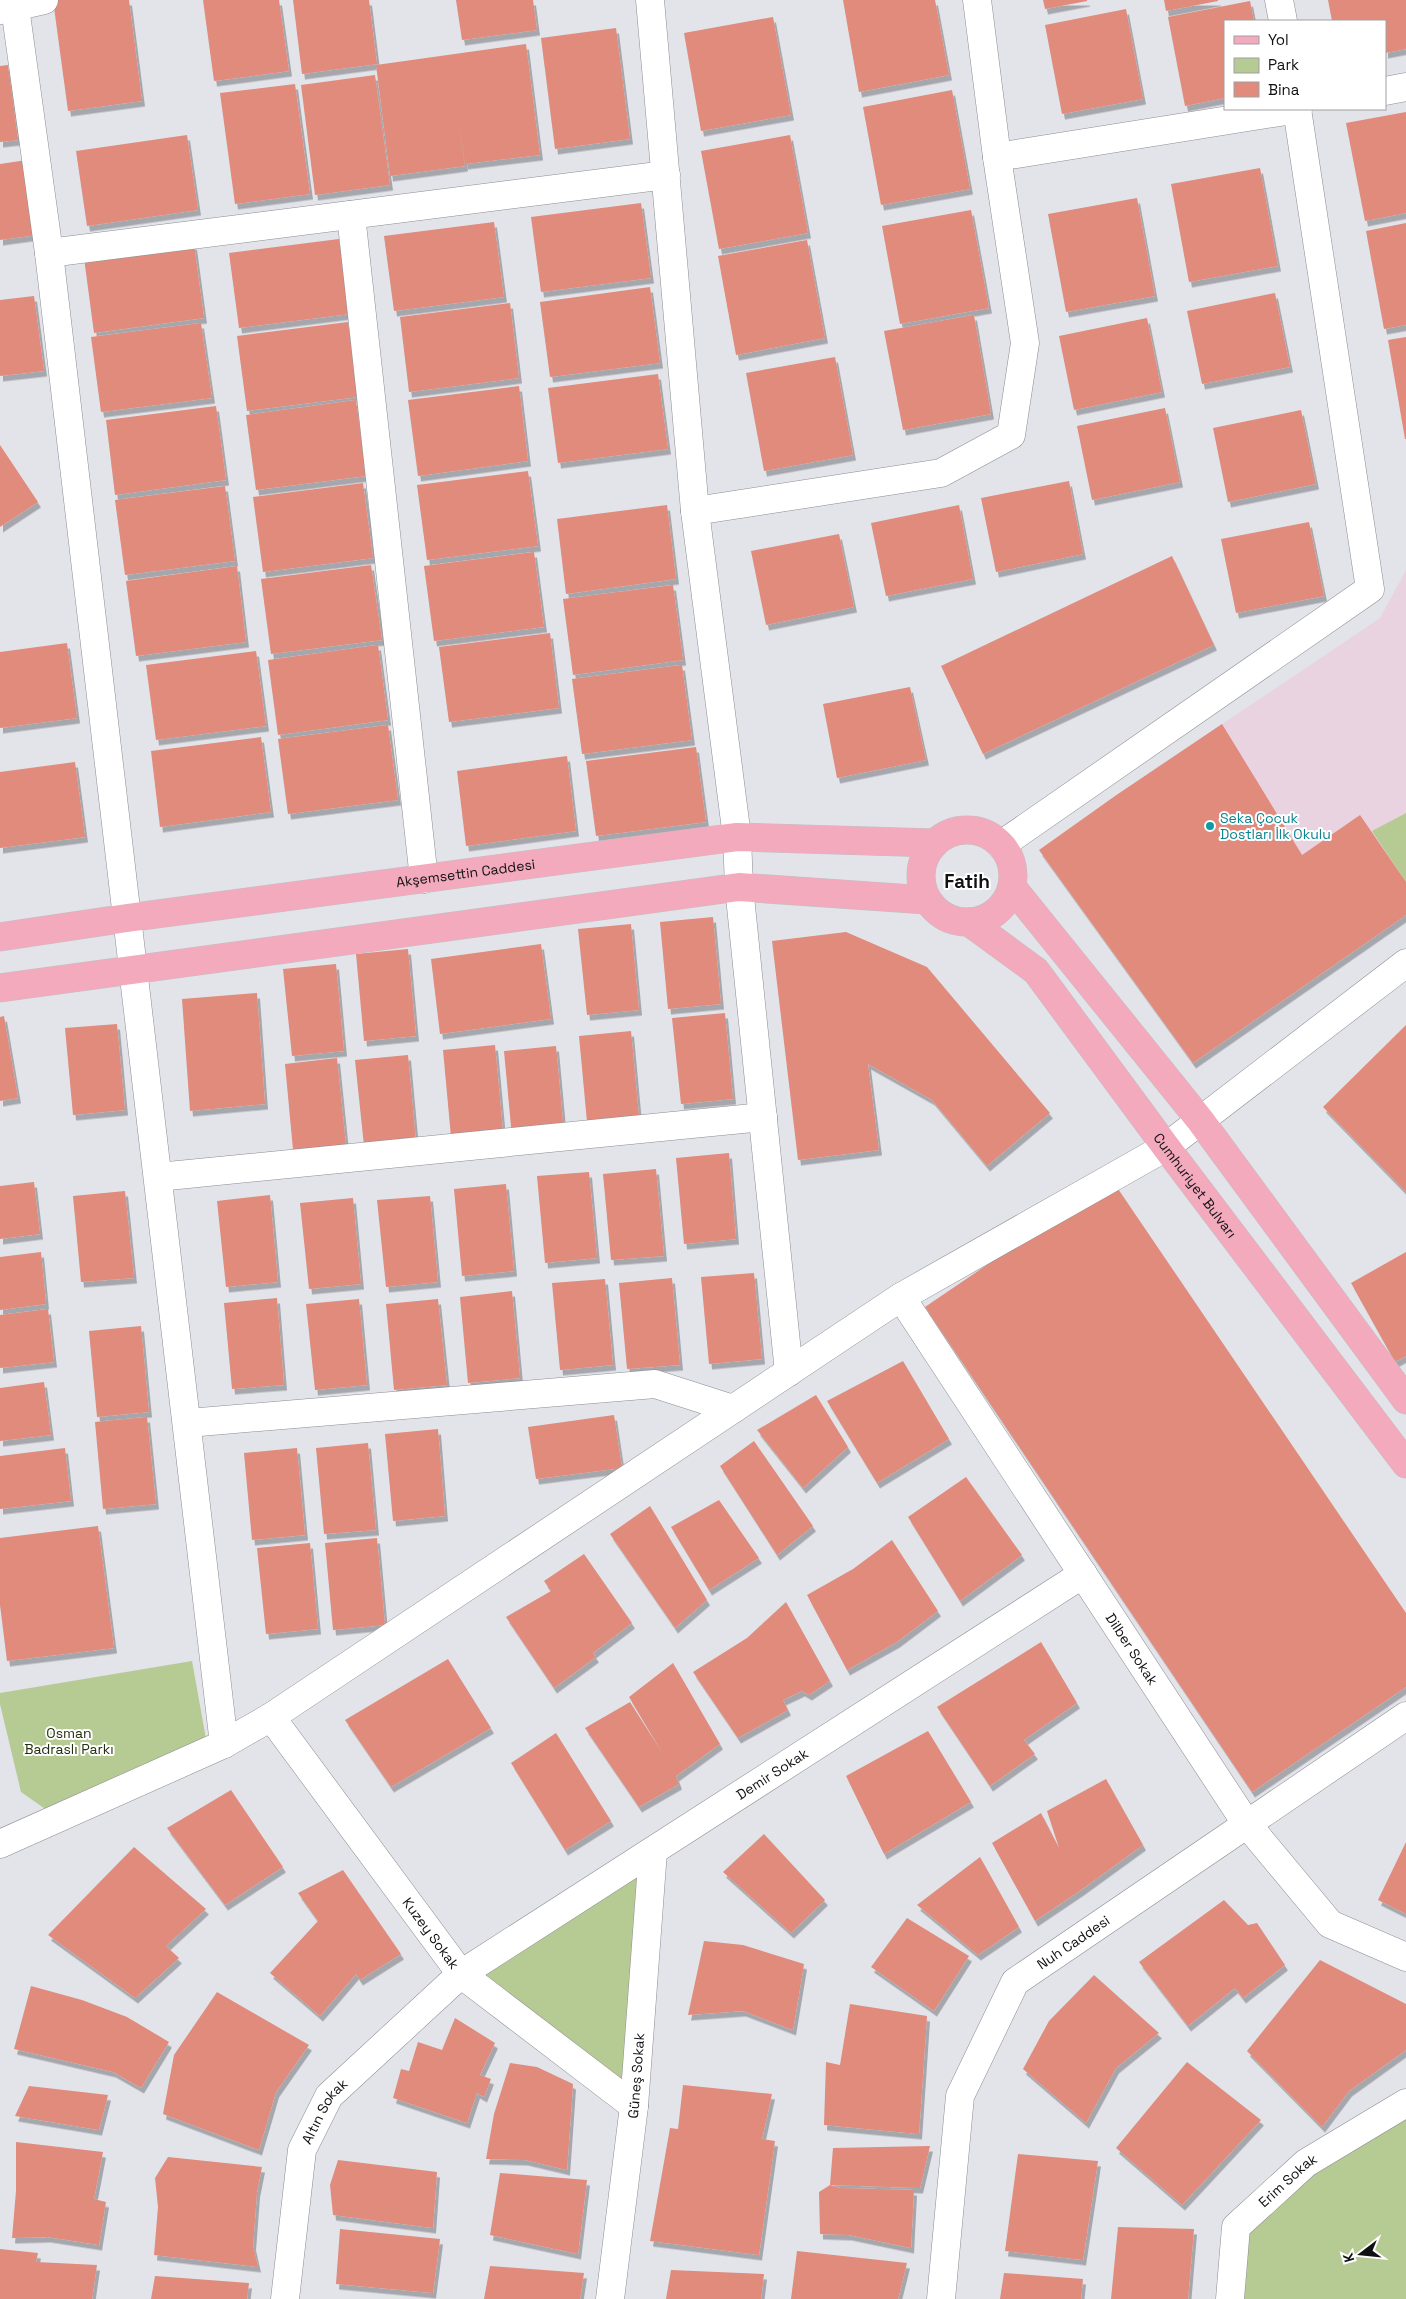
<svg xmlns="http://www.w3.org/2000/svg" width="1406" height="2299" viewBox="0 0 1406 2299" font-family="'Space Grotesk',sans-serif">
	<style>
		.education { fill: #e9d3e1 }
		.green { fill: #b6ca94 }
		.building { fill: #e08b7c; filter: url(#shadow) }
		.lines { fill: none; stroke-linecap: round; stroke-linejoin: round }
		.minor-casing { stroke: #8c8d93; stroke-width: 29 }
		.major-casing { stroke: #c1c1c2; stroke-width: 29 }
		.minor { stroke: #fff; stroke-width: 28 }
		.major { stroke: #f3aabd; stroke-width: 28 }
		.culture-dot { fill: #0f9aa8; stroke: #fff; stroke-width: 2 }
		.labels { text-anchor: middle; stroke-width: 4; stroke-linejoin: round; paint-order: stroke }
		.culture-label { font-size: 14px; fill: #0d838f; stroke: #fff; text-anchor: start }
		.street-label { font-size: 14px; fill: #111113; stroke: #fff }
		.park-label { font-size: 14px; fill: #25300f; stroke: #fff }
		.district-label { font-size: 19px; font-weight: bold; fill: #111113; stroke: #fff }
	</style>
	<defs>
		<filter id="shadow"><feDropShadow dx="3" dy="5.5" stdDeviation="0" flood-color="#0004"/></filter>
	</defs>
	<rect width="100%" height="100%" fill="#e2e4ea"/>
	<polygon class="education" points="1406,570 1406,882 1360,815 1206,922 1115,796 1380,618"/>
	<g class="green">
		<polygon points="1406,813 1406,882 1372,831"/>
		<polygon points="192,1661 206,1739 51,1813 21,1792 0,1704 0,1693"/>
		<polygon points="653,1851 634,2106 461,1974"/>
		<polygon points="1406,2103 1406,2299 1230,2299 1236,2227"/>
	</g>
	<g class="building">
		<polygon points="53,0 129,0 142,101 68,111"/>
		<polygon points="203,0 279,0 289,71 214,81"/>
		<polygon points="293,0 369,0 377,64 302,74"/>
		<polygon points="456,0 533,0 537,30 462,40"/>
		<polygon points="843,0 935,0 949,75 859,92"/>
		<polygon points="1043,0 1087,0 1087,1 1045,9"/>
		<polygon points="1164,0 1218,0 1218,1 1166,11"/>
		<polygon points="1328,0 1406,0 1406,49 1385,53 1385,21 1332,21"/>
		<polygon points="1250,1 1254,21 1225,21 1225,98 1185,106 1168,17"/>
		<polygon points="1126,9 1143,99 1062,114 1045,25"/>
		<polygon points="773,17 791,115 701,131 684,33"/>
		<polygon points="616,28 630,139 555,149 541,38"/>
		<polygon points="526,44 540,155 465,164 457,110 465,166 390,176 376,65"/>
		<polygon points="8,65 18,140 0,142 0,66"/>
		<polygon points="375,75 390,185 315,195 301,85"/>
		<polygon points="295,84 310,194 235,204 220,93"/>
		<polygon points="952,90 970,189 881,205 863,107"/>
		<polygon points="1406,112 1406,213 1365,221 1346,123"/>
		<polygon points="187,135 198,210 87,226 76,151"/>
		<polygon points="790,135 808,233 719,249 701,151"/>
		<polygon points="27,160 37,235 0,240 0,164"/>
		<polygon points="1260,168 1278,266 1189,282 1171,184"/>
		<polygon points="1137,198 1155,296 1066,312 1048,214"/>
		<polygon points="641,203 651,278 541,292 531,217"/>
		<polygon points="971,210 989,308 900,324 882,226"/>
		<polygon points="494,222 504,297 394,311 384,236"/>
		<polygon points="1406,223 1406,325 1384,329 1366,231"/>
		<polygon points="339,239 349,314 239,328 229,253"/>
		<polygon points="807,240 825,338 736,355 718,256"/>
		<polygon points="194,244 204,318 94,333 84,258"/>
		<polygon points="650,287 660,363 550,377 540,302"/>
		<polygon points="1275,293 1290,367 1202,384 1187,311"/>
		<polygon points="34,296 44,371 0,376 0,300"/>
		<polygon points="510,303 519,378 409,392 400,317"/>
		<polygon points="974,315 991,414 903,430 884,331"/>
		<polygon points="1147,318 1162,392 1074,410 1059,336"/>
		<polygon points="348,322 358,397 247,411 237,336"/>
		<polygon points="201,323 212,398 101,412 91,337"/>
		<polygon points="1406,337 1406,439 1405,439 1388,340"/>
		<polygon points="835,357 853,455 764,471 746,373"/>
		<polygon points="658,374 668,449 558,463 548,388"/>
		<polygon points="519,386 528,461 418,476 408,400"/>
		<polygon points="356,400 366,476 256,490 246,415"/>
		<polygon points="216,406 226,480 115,495 106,420"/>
		<polygon points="1165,408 1180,482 1092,500 1077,426"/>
		<polygon points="1301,410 1316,484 1228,502 1213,428"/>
		<polygon points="0,445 38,502 0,527"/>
		<polygon points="528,471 538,546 427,560 417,485"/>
		<polygon points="1069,481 1083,554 996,572 981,498"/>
		<polygon points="363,483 373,558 263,572 253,497"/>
		<polygon points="225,486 235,561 125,575 115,500"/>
		<polygon points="667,505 676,579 566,594 557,519"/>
		<polygon points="959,505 973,579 886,596 871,523"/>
		<polygon points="1309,522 1324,596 1236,613 1221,539"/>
		<polygon points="839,534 854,607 766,625 751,551"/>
		<polygon points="534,552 544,627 434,641 424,566"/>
		<polygon points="1172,556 1214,645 983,754 941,666"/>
		<polygon points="371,565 382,640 271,654 261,579"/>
		<polygon points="237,566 246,642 136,656 126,581"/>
		<polygon points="673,585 683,660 573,675 563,599"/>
		<polygon points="550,633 559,708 449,722 439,647"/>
		<polygon points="67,643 77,718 0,728 0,652"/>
		<polygon points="378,645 388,720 278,735 268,660"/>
		<polygon points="256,651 266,726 156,740 146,665"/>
		<polygon points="682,665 692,740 582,754 572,679"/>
		<polygon points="910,687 926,760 837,778 823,704"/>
		<polygon points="1222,724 1302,855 1360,815 1406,882 1406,915 1193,1063 1039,850 1115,796"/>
		<polygon points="388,725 398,800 288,814 278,739"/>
		<polygon points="261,737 271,812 160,827 151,751"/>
		<polygon points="696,747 706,822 596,836 586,761"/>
		<polygon points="567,756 576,831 466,846 457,771"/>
		<polygon points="75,762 85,837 0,848 0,772"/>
		<polygon points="713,917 721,1004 668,1009 660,922"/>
		<polygon points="631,924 639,1010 587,1015 578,929"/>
		<polygon points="846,932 927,967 1050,1113 987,1166 932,1100 868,1064 879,1150 798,1160 772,941"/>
		<polygon points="541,944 551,1019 440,1034 431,959"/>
		<polygon points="408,949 416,1036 364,1041 356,954"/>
		<polygon points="336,964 344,1051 292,1056 283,969"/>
		<polygon points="257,993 265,1104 190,1111 182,999"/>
		<polygon points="725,1013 733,1099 681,1104 672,1018"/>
		<polygon points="4,1016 18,1098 0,1101 0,1017"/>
		<polygon points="117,1024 125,1110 73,1115 65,1028"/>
		<polygon points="1406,1025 1406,1192 1323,1107"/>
		<polygon points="631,1031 639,1117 587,1122 579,1036"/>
		<polygon points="495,1045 503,1132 451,1137 443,1050"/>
		<polygon points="556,1046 564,1133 512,1137 504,1051"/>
		<polygon points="408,1055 416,1142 364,1146 355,1060"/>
		<polygon points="337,1058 346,1145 293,1150 285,1064"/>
		<polygon points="729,1153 736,1239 684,1244 676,1158"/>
		<polygon points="656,1169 664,1256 611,1260 603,1174"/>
		<polygon points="589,1172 597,1258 545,1263 537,1176"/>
		<polygon points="1112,1180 1406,1613 1406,1687 1252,1792 925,1307"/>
		<polygon points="34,1182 40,1234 0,1239 0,1186"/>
		<polygon points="506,1184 514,1271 462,1276 454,1189"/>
		<polygon points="125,1191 134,1278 81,1282 73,1196"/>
		<polygon points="270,1195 278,1282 226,1287 217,1201"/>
		<polygon points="430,1196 438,1282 386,1287 377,1200"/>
		<polygon points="353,1198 361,1284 309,1289 300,1203"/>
		<polygon points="41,1252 46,1304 0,1310 0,1257"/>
		<polygon points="1406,1252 1406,1356 1395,1362 1351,1283"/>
		<polygon points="754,1273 762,1359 709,1364 701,1277"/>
		<polygon points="672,1278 680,1365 627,1369 619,1283"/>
		<polygon points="605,1279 613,1365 560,1370 552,1283"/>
		<polygon points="512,1291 520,1378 468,1383 460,1297"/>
		<polygon points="277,1298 284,1385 232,1389 224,1303"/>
		<polygon points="359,1299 367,1385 315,1390 306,1304"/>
		<polygon points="438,1299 447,1385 394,1390 386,1304"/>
		<polygon points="48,1309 54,1362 0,1368 0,1315"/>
		<polygon points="141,1326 149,1412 97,1417 89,1331"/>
		<polygon points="903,1361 949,1439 877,1483 827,1401"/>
		<polygon points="44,1382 51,1435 0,1441 0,1388"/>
		<polygon points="816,1395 848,1447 803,1488 757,1430"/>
		<polygon points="614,1415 622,1468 536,1479 528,1427"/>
		<polygon points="147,1417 156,1504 103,1509 95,1422"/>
		<polygon points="438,1429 445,1516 393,1521 385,1434"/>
		<polygon points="754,1441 813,1526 777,1555 720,1466"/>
		<polygon points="368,1443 376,1530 324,1534 316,1448"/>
		<polygon points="65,1448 71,1501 0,1509 0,1456"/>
		<polygon points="297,1448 305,1535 252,1540 244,1453"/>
		<polygon points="966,1477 1022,1555 960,1601 908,1517"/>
		<polygon points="719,1500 759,1558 709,1590 671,1527"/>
		<polygon points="650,1506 707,1600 675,1628 610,1534"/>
		<polygon points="98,1526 114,1648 7,1661 0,1605 0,1538"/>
		<polygon points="377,1538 385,1625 333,1630 325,1543"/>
		<polygon points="892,1540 938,1611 897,1642 847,1670 807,1595 853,1569"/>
		<polygon points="310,1543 318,1629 266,1634 257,1548"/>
		<polygon points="584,1554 632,1623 593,1653 596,1657 554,1688 506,1617 551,1591 544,1581"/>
		<polygon points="786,1602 830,1681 809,1695 802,1691 783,1700 788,1710 738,1738 693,1672 747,1638"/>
		<polygon points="1041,1642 1077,1703 1024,1740 1035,1754 990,1786 937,1707"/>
		<polygon points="448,1659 491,1728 391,1787 345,1720"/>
		<polygon points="673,1663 720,1744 676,1776 679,1784 639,1807 585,1728 630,1702 663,1754 629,1697"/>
		<polygon points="928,1731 971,1802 884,1854 846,1776"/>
		<polygon points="556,1733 611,1821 565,1850 511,1763"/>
		<polygon points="1106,1779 1143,1845 1081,1890 1035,1921 992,1843 1041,1813 1059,1848 1047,1811"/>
		<polygon points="231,1790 283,1867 225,1905 167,1828"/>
		<polygon points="764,1834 825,1900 791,1933 723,1872"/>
		<polygon points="1406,1842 1406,1914 1378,1900"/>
		<polygon points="134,1847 206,1909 166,1946 179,1958 135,1998 48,1935"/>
		<polygon points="980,1857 1019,1927 978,1955 917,1905"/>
		<polygon points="343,1870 401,1954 360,1980 356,1974 320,2016 270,1973 318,1921 298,1893"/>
		<polygon points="1224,1900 1248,1925 1257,1923 1285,1965 1243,1998 1235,1988 1188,2026 1139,1962"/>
		<polygon points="907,1918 969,1956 934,2011 871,1967"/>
		<polygon points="704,1941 743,1945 804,1964 793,2030 743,2011 688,2015"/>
		<polygon points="1320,1960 1406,2004 1406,2050 1349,2091 1322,2127 1247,2051"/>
		<polygon points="1094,1975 1159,2033 1116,2068 1086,2123 1023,2069 1049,2021"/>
		<polygon points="31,1986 82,2000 127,2017 169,2042 141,2088 113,2072 14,2049"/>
		<polygon points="217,1992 309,2045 276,2092 259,2150 163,2114 174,2055"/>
		<polygon points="850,2004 927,2016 919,2134 824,2125 826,2062 840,2065"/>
		<polygon points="455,2018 495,2043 480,2075 491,2079 484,2097 477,2093 467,2123 393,2098 401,2069 409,2071 418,2042 442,2050"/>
		<polygon points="1187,2062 1261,2120 1182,2205 1116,2148"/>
		<polygon points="510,2063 537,2067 573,2084 567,2170 525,2160 486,2159 494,2114"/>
		<polygon points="683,2085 772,2094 762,2139 775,2141 759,2255 650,2241 670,2128 678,2129"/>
		<polygon points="29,2086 108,2095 99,2130 15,2116"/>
		<polygon points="16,2142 103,2152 94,2199 106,2202 99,2245 48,2237 12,2238 16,2191"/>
		<polygon points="930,2146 920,2188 830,2185 840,2188 914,2190 911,2248 849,2235 820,2234 819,2192 830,2185 833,2148"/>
		<polygon points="1018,2154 1098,2161 1083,2260 1005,2251"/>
		<polygon points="168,2157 262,2167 257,2192 253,2245 258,2267 154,2255 158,2207 155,2178"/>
		<polygon points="338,2160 437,2172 433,2228 333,2215 330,2185"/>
		<polygon points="500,2173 587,2180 578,2254 490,2235"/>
		<polygon points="1118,2227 1194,2229 1188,2299 1111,2299"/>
		<polygon points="340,2229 440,2239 433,2293 336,2284"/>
		<polygon points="0,2249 38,2253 36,2262 97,2265 92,2299 0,2299"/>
		<polygon points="797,2251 907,2263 898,2299 791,2299"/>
		<polygon points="490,2266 584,2273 580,2299 484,2299"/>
		<polygon points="671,2270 764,2274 761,2299 666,2299"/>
		<polygon points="1004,2273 1083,2279 1081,2299 1000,2299"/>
		<polygon points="155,2276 249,2283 247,2299 151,2299"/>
	</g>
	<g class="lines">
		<defs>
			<g id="minor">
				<polyline points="14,0 49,253 224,1744"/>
				<polyline points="650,0 695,511 737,837 739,887 789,1372"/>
				<polyline points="1279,0 1283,21"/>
				<polyline points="0,10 44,0"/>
				<polyline points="1385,91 1406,87"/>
				<polyline points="997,157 1298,109"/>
				<polyline points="351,215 424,879"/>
				<polyline points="49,253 666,175"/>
				<polyline points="695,511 941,473 1011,435 1025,343 997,157 977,0"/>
				<polyline points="1001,845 1370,589 1297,109"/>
				<polyline points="158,1177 763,1117"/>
				<path id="s1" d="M901 1297 1246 1823 1330 1924 1406 1957"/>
				<polyline points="188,1423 655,1384 733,1409"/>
				<path id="s2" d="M271 1717 461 1974 634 2106"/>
				<polyline points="0,1844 224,1744 271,1717 901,1297 1166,1147 1406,963"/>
				<path id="s3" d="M285 2299 302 2150 329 2096 461 1974 1083 1574"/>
				<path id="s4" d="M610 2299 634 2106 653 1851"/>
				<path id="s5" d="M941 2299 960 2096 1015 1982 1406 1716"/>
				<path id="s6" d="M1230 2299 1236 2227 1306 2163 1406 2103"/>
			</g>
			<g id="major">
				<circle cx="967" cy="876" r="46"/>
				<polyline points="1012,887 1200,1120 1406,1400"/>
				<path id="s7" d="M969 922 1036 971 1166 1147 1406 1464"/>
				<path id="s8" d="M0 937 127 918 737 837 934 843"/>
				<polyline points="0,988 739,887 927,900"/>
			</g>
		</defs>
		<use href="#minor" class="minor-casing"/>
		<use href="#major" class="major-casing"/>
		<use href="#minor" class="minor"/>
		<use href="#major" class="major"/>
	</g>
	<circle class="culture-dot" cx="1210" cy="826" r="5"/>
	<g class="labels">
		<g class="culture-label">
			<text x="1220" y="823">Seka Çocuk<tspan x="1220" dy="16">Dostları İlk Okulu</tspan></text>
		</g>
		<g class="street-label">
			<text dy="5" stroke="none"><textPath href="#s8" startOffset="470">Akşemsettin Caddesi</textPath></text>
			<text dy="5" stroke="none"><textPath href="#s7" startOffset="350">Cumhuriyet Bulvarı</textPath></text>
			<text dy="5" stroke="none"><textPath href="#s1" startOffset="421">Dilber Sokak</textPath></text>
			<text dy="5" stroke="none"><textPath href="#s3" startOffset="760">Demir Sokak</textPath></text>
			<text dy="5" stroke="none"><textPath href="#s2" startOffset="269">Kuzey Sokak</textPath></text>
			<text dy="5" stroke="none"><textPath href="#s5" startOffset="401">Nuh Caddesi</textPath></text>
			<text dy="5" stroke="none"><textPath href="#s4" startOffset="225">Güneş Sokak</textPath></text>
			<text dy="5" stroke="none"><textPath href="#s3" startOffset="195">Altın Sokak</textPath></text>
			<text dy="5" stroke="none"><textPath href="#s6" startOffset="142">Erim Sokak</textPath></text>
		</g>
		<g class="park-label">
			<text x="69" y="1738">Osman<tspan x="69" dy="16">Badraslı Parkı</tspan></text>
		</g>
		<g class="district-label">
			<text x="967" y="888">Fatih</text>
		</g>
	</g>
	<rect x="1224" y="20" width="162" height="90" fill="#ffffff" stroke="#a0a0a1"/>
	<rect x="1234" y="36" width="25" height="8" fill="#f3aabd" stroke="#a0a0a1"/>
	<text x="1268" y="45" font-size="15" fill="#111113">Yol</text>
	<rect x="1234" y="58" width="25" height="15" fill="#b6ca94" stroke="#a0a0a1"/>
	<text x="1268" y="70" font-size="15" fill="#111113">Park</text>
	<rect x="1234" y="82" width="25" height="15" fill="#e08b7c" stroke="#a0a0a1"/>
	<text x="1268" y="95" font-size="15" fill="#111113">Bina</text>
	<g transform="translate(1361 2254) rotate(254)" stroke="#ffffff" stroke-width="4" paint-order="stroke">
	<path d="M0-4L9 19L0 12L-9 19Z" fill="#111113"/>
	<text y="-8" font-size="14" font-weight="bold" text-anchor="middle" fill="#111113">K</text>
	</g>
</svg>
